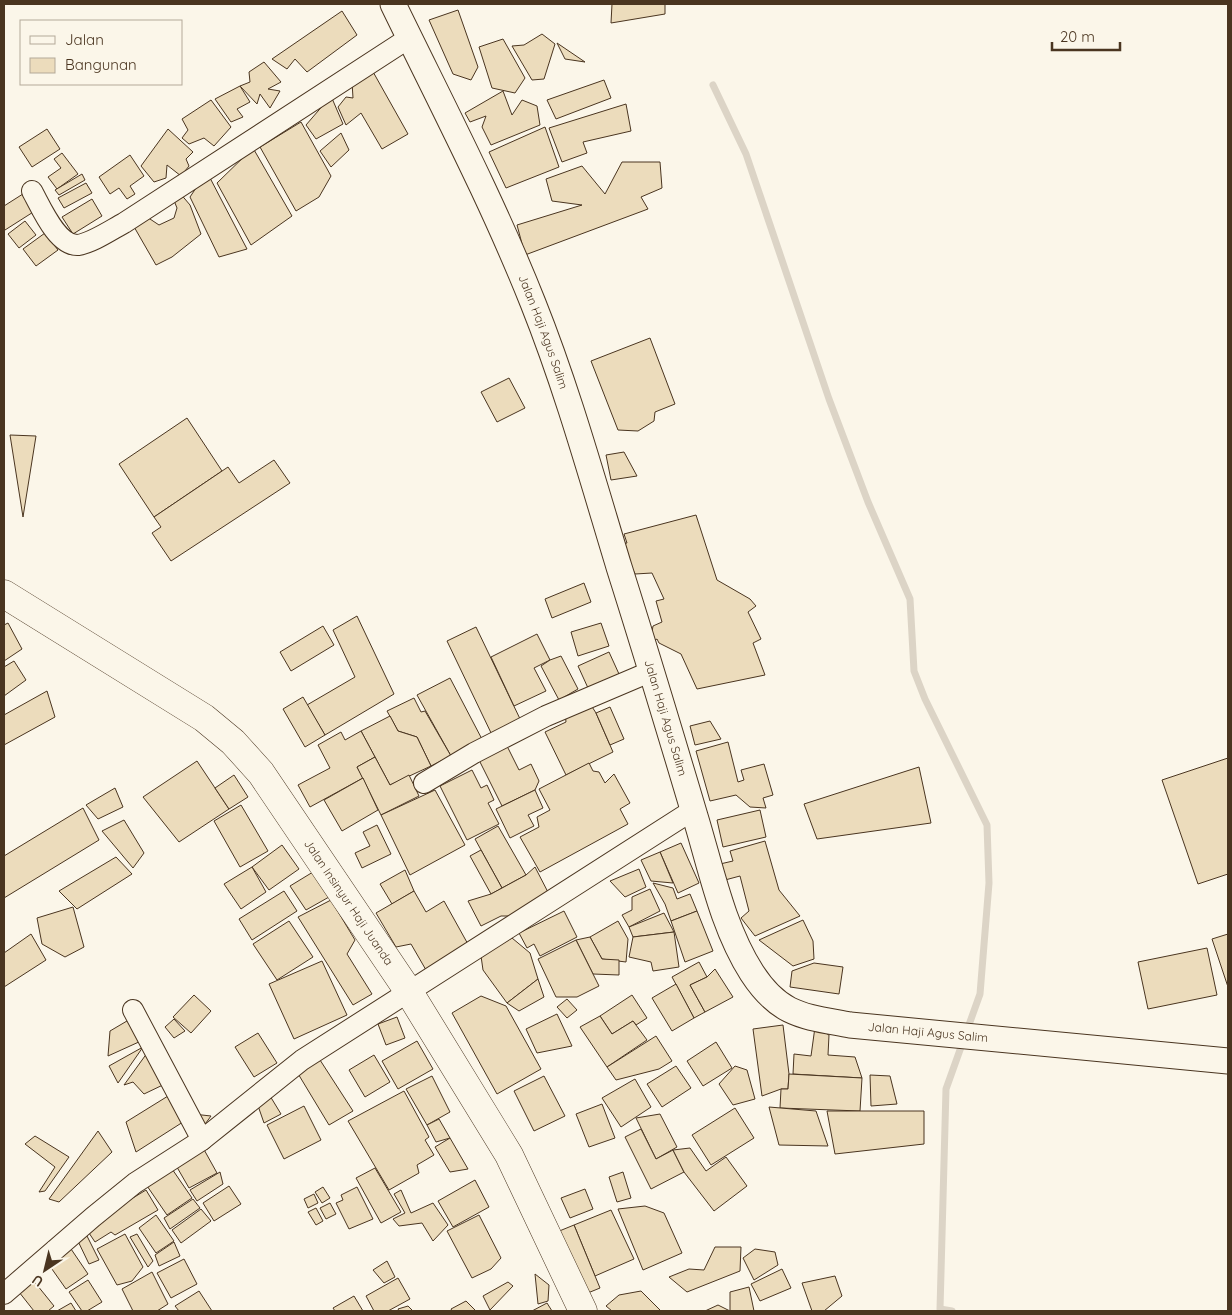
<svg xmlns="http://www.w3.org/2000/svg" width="1232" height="1315" viewBox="0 0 1232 1315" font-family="Quicksand,sans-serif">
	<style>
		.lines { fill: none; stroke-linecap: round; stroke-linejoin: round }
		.stream { stroke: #dcd4c6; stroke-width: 7 }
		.building { fill: #ecdcbc; stroke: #4a3520 }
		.minor-casing { stroke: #4a3520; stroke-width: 22 }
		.tertiary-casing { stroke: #4a3520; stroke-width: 27 }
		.primary-casing { stroke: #4a3520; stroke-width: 29 }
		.minor { stroke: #fbf6e9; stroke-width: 20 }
		.tertiary { stroke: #fbf6e9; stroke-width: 25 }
		.primary { stroke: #fbf6e9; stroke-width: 28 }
		.labels { text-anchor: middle; stroke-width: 4; stroke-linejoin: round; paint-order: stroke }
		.street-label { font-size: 12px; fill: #4a3520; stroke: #fbf6e9 }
	</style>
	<rect width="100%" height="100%" fill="#fbf6e9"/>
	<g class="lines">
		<polyline class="stream" points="713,85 746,154 829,399 868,502 910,599 914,671 925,699 987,825 989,883 980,994 946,1089 940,1309 952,1311"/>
	</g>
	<g class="building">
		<polygon points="612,4 665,4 665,14 611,23"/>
		<polygon points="458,10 478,67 471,80 453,74 429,20"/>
		<polygon points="342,11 357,35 307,72 295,59 287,69 272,59"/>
		<polygon points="542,34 555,44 544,79 532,80 512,46 524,45"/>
		<polygon points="503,39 525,78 515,93 492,88 479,47"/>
		<polygon points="557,43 585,62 565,59"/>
		<polygon points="264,62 281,82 268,89 280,91 270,108 260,94 257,104 240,86 250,82 249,72"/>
		<polygon points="372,70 408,134 382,149 361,113 346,125 338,107 346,97 353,98 352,82"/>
		<polygon points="604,80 611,98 556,119 547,100"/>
		<polygon points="240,86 250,102 237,109 243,117 231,122 215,99"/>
		<polygon points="503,91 512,115 522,100 537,106 540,125 491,145 482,127 486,116 470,122 465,113"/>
		<polygon points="331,96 343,124 316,139 306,125"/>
		<polygon points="211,100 231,127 214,146 204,138 189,144 182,138 188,130 182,119"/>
		<polygon points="626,104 631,131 583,142 587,153 562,162 549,128"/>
		<polygon points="301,122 331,176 319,197 296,211 260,147"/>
		<polygon points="545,127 559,167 506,188 489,152"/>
		<polygon points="47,129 60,149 32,167 19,147"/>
		<polygon points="168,129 193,152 186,159 189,166 181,176 167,165 166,178 154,182 141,166"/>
		<polygon points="341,133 349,150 331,167 320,151"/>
		<polygon points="253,148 292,216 251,245 217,183"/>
		<polygon points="62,153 78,174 57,189 48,177 61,168 54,159"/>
		<polygon points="130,155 144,176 130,186 135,194 127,199 119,188 110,194 99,177"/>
		<polygon points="622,162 660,162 662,188 641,197 648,209 525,255 517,225 582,205 552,201 546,179 582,166 605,194"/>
		<polygon points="82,174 85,180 59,195 55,190"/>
		<polygon points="209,176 247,249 219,257 190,197 202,179"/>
		<polygon points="86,183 92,193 64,208 58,198"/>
		<polygon points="26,192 38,209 5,230 4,228 4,206"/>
		<polygon points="179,192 190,205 201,234 172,257 156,265 133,225 147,217 159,225 174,218 177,208 173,198"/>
		<polygon points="92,199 102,216 73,234 62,217"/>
		<polygon points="25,221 36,235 19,248 8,234"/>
		<polygon points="45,233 58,250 36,266 23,249"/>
		<polygon points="650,338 675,404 655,412 654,421 638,431 618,430 591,361"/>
		<polygon points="509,378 525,408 497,422 481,392"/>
		<polygon points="187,418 222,471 154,517 119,464"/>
		<polygon points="10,435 36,436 23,517"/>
		<polygon points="624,452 637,476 611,480 606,455"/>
		<polygon points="274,460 290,483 171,561 152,533 161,527 154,517 228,467 239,483"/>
		<polygon points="696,515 717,580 750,599 756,606 748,612 761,639 753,643 765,675 697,689 681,654 659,643 657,639 650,643 653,626 662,622 656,601 664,599 652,573 635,574 621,544 627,543 624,534"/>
		<polygon points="584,583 591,602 552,618 545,599"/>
		<polygon points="357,616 394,694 325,735 307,705 355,677 333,630"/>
		<polygon points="8,623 22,649 4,661 4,625"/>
		<polygon points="601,623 609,646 578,656 571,632"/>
		<polygon points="323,626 334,645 291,671 280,652"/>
		<polygon points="476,627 522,723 493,737 447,641"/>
		<polygon points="537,634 550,660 534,668 546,691 514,706 491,657"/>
		<polygon points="609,652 619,674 588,688 578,666"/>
		<polygon points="561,656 578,689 559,700 541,666 550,660"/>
		<polygon points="14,661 26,680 4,696 4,667"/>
		<polygon points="450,678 484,743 451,756 417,695"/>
		<polygon points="47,691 55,717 4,745 4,715"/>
		<polygon points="303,697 325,735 305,747 283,709"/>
		<polygon points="414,698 421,712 425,711 451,756 431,766 417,737 398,731 387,711"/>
		<polygon points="589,702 596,713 613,752 566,775 545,732 566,722 565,713"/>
		<polygon points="610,707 624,739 610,745 596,713"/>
		<polygon points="390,716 398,731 417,737 431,766 390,785 361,731"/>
		<polygon points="710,721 721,739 695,745 690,726"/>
		<polygon points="361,731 375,757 357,767 363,778 310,807 298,785 330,768 318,745 341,732 345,740"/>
		<polygon points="505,742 519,770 531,764 539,781 535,790 502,806 477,756"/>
		<polygon points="728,742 738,782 744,780 741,770 764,764 773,795 763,798 766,808 750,807 736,795 710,801 696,751"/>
		<polygon points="375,757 390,785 409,775 419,796 381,815 357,767"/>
		<polygon points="1228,758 1228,874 1198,884 1162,780"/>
		<polygon points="197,761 229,809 179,842 143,797"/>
		<polygon points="589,763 593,771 599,772 605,783 614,774 630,803 620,809 628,824 540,872 520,837 539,827 537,817 550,810 539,789"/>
		<polygon points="919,767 931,823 817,839 804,804"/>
		<polygon points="472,770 481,788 487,785 494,800 488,803 499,824 467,840 440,786"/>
		<polygon points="234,775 248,797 229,809 215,788"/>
		<polygon points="363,778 378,810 342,831 324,800"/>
		<polygon points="115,788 123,807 98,819 86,805"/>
		<polygon points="435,790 465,845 410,875 381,815"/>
		<polygon points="535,790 543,808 528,815 534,826 510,838 496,809"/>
		<polygon points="241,805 268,851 240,867 214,821"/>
		<polygon points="83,808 99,840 4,898 4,856"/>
		<polygon points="760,810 766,837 723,847 717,820"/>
		<polygon points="124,820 144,853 133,868 102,831"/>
		<polygon points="377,825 391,854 362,868 355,853 370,846 363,832"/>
		<polygon points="498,826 526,875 502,888 475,839"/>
		<polygon points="765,841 779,890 800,916 755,936 741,918 749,911 740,876 725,880 720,864 733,861 730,851"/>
		<polygon points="681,843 699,883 678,893 660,852"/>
		<polygon points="282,845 299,869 269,890 252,867"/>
		<polygon points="481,850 502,888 491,894 470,856"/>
		<polygon points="660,852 673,883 651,881 641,860"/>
		<polygon points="116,857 132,874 77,909 59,891"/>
		<polygon points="252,867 266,892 241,909 224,884"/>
		<polygon points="535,867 551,898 515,916 501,916 481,926 468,901 491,894 526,875"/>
		<polygon points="639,869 646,887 625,897 610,881"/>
		<polygon points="405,870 414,891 392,904 380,884"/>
		<polygon points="313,872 329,897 306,910 290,886"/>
		<polygon points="653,883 673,888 677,899 690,894 697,911 671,921 665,904"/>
		<polygon points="650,889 660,911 629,927 622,915 632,910 632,897"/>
		<polygon points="284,891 297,911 252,940 239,919"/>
		<polygon points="414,891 426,912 444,901 469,946 426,970 411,944 396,947 376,913"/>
		<polygon points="331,900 355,940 347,954 372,994 353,1005 298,917"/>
		<polygon points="73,907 84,947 65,957 42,944 37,918"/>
		<polygon points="564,911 577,937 540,956 534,944 527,948 519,933"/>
		<polygon points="697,911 713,951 685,962 671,921"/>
		<polygon points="664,913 674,932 633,937 629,927"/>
		<polygon points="803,920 813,941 814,959 793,966 759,940"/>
		<polygon points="289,921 313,957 277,980 253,944"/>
		<polygon points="618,921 628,939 626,962 602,959 590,937"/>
		<polygon points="674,932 679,967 653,971 651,962 629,957 633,937"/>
		<polygon points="31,934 46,960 4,987 4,953"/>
		<polygon points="1228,934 1228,987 1212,939"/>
		<polygon points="590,937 602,959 619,960 619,975 593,974 576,940"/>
		<polygon points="512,938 530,953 538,979 507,1003 483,970 481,956"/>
		<polygon points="576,940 599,986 577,997 556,997 538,959"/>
		<polygon points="1207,948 1217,995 1148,1009 1138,962"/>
		<polygon points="322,961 347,1015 294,1039 269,984"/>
		<polygon points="699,962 707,977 690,985 705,1012 694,1018 672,977"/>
		<polygon points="814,963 843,967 839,994 790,987 792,971"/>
		<polygon points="715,969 733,997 705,1012 690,985 707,977"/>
		<polygon points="538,979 544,997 519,1011 507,1003"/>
		<polygon points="676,984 694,1018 672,1031 652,998"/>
		<polygon points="194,995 211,1011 191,1033 173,1017"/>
		<polygon points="632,995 647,1018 636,1025 633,1021 612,1034 600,1016"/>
		<polygon points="481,996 506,1006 541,1069 497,1094 452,1013"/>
		<polygon points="567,999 577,1010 567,1018 557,1007"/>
		<polygon points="557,1014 572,1046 537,1053 526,1029"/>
		<polygon points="600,1016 612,1034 633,1021 647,1040 607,1067 580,1027"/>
		<polygon points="397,1017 405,1038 386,1045 378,1024"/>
		<polygon points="132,1018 141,1041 108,1056 110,1031"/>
		<polygon points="174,1019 185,1031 174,1038 165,1027"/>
		<polygon points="783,1025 789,1074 788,1089 781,1089 762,1096 753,1029"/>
		<polygon points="815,1027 829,1035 828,1055 855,1057 862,1078 793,1074 794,1054 811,1056"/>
		<polygon points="258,1033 277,1063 254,1077 235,1047"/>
		<polygon points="656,1036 672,1061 659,1069 616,1080 607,1067"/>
		<polygon points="417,1041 433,1069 398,1089 382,1061"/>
		<polygon points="716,1042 732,1068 703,1086 687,1061"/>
		<polygon points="143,1047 118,1083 109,1066"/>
		<polygon points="150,1049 167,1083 144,1094 133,1082 124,1085"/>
		<polygon points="374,1055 390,1082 365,1097 349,1070"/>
		<polygon points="320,1060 353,1111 329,1125 297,1072"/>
		<polygon points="676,1066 691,1088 662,1107 647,1084"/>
		<polygon points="735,1066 747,1070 755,1099 733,1105 719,1084"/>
		<polygon points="789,1074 862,1078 860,1111 780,1108 781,1089 788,1089"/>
		<polygon points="870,1075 890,1076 897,1104 871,1106"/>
		<polygon points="432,1076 450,1112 427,1125 406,1089"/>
		<polygon points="544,1076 565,1116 534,1131 514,1091"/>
		<polygon points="635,1079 651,1107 621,1127 602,1098"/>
		<polygon points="267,1091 281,1114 264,1123 256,1100"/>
		<polygon points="404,1091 429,1137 425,1140 434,1155 417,1165 419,1173 389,1190 348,1121"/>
		<polygon points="168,1096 183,1122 136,1152 126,1122"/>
		<polygon points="602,1104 615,1138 589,1147 576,1114"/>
		<polygon points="304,1106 321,1140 284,1159 267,1125"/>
		<polygon points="769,1107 816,1111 828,1146 779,1145"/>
		<polygon points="735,1108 754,1138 711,1165 692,1135"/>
		<polygon points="827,1111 924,1111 924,1144 835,1154"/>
		<polygon points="193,1114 211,1116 200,1131"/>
		<polygon points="660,1114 677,1147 656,1159 636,1118"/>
		<polygon points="439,1119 450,1138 436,1142 427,1125"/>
		<polygon points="641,1129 656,1159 673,1150 684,1172 651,1189 625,1137"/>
		<polygon points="98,1131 112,1152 59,1202 49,1199"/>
		<polygon points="35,1136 69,1157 45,1191 39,1192 55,1167 25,1144"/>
		<polygon points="450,1138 468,1169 450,1172 435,1147"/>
		<polygon points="202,1146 217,1173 189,1188 174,1162"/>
		<polygon points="690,1148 706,1171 726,1157 747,1186 714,1211 684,1172 673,1150"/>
		<polygon points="170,1166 192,1198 167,1215 145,1183"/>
		<polygon points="375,1168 401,1212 381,1223 356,1178"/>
		<polygon points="220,1172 223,1184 197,1201 190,1190"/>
		<polygon points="623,1172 631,1198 617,1202 609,1177"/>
		<polygon points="475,1180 489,1207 453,1227 438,1201"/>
		<polygon points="229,1186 241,1204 214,1221 203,1203"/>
		<polygon points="323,1187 330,1198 322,1203 315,1192"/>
		<polygon points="357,1187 373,1219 349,1229 336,1203 343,1200 341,1195"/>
		<polygon points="585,1189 593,1209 570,1218 561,1198"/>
		<polygon points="146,1190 158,1210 115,1235 111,1232 95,1242 85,1227"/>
		<polygon points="401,1190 411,1213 433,1203 448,1225 433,1241 422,1223 399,1226 393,1219 405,1213 394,1194"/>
		<polygon points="314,1194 318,1203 308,1208 304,1199"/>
		<polygon points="193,1199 200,1208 170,1229 164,1218"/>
		<polygon points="330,1203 336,1214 326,1219 320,1208"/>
		<polygon points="645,1206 664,1213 682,1253 643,1270 618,1209"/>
		<polygon points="316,1208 323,1221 316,1225 308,1212"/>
		<polygon points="201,1209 211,1221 181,1243 172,1230"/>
		<polygon points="611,1210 634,1259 595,1276 574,1225"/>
		<polygon points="156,1215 174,1241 156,1253 139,1228"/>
		<polygon points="479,1215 501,1258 491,1269 472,1278 447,1231"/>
		<polygon points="574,1225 600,1288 578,1297 552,1234"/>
		<polygon points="84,1230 99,1260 89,1264 76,1237"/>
		<polygon points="125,1234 143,1267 132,1281 117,1285 97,1249"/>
		<polygon points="137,1234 153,1261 148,1267 130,1237"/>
		<polygon points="174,1242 180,1256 159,1266 155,1255"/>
		<polygon points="69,1246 88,1274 66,1289 47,1262"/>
		<polygon points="715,1247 741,1247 740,1271 687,1292 669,1277 689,1269 704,1270"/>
		<polygon points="755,1249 775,1252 778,1265 754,1280 743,1258"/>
		<polygon points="184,1259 197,1284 171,1298 157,1273"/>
		<polygon points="387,1261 395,1277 384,1283 373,1270"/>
		<polygon points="782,1269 791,1288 760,1301 751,1284"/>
		<polygon points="152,1272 168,1304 157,1311 133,1311 122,1289"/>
		<polygon points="535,1274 549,1285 548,1301 538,1304"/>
		<polygon points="835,1276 842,1296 824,1311 812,1311 802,1283"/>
		<polygon points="398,1278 410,1299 388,1311 374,1311 366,1296"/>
		<polygon points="33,1280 54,1306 48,1311 34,1311 19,1292"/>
		<polygon points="88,1280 102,1302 87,1311 82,1311 69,1292"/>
		<polygon points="508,1282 513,1286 490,1310 483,1296"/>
		<polygon points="749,1287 754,1311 730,1311 730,1292"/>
		<polygon points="199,1291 212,1311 179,1311 175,1306"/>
		<polygon points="641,1291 661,1311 612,1311 606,1306 619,1295"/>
		<polygon points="354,1296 363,1311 335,1311 333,1308"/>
		<polygon points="466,1301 476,1311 452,1311 451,1309"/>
		<polygon points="71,1303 76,1311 57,1311"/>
		<polygon points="547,1303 552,1311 532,1311"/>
		<polygon points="718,1305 730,1311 705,1311"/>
		<polygon points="408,1306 413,1311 399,1311 398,1309"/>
	</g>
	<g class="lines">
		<defs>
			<g id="minor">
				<path d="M32 191C41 207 57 246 78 245 92 243 111 230 124 223L409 38"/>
				<polyline points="424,783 474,753 546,716 652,671"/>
				<polyline points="133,1010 202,1140"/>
				<polyline points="4,1294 93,1217 135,1183 202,1140 302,1060 693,810"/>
			</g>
			<g id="tertiary">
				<path id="s1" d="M393 4C441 103 492 200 533 303 567 388 592 478 619 567 645 649 670 732 695 816 711 868 722 926 752 973 780 1016 803 1016 850 1025L1228 1061"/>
			</g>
			<g id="primary">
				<path id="s2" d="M4 594 204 718 233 742 261 773 409 992 509 1155 583 1311"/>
			</g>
		</defs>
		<use href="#minor" class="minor-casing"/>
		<use href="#tertiary" class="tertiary-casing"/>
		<use href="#primary" class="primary-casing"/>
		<use href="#minor" class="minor"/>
		<use href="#tertiary" class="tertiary"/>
		<use href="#primary" class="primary"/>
	</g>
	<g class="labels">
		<g class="street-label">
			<text dy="4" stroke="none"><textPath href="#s1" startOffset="361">Jalan Haji Agus Salim</textPath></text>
			<text dy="4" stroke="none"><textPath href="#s1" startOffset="766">Jalan Haji Agus Salim</textPath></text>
			<text dy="4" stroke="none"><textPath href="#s2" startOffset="471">Jalan Insinyur Haji Juanda</textPath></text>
			<text dy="4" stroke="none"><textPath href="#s1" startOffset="1230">Jalan Haji Agus Salim</textPath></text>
		</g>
	</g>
	<rect width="1232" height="1315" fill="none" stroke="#4a3520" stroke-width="10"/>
	<rect x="20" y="20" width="162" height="65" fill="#fbf6e9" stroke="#b4a999"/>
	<rect x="30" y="36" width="25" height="8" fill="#fbf6e9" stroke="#b4a999"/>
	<text x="65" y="45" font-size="15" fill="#4a3520">Jalan</text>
	<rect x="30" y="58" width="25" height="15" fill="#ecdcbc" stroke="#b4a999"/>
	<text x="65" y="70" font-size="15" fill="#4a3520">Bangunan</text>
	<g transform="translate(45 1270) rotate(215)" stroke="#fbf6e9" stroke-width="4" paint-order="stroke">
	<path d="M0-4L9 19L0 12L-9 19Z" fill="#4a3520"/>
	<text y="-8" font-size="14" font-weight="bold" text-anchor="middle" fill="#4a3520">U</text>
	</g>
	<path d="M1052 42v8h68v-8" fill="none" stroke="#4a3520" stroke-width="2.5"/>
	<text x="1060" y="42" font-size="15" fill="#4a3520" stroke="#fbf6e9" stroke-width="4" paint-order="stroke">20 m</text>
</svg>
